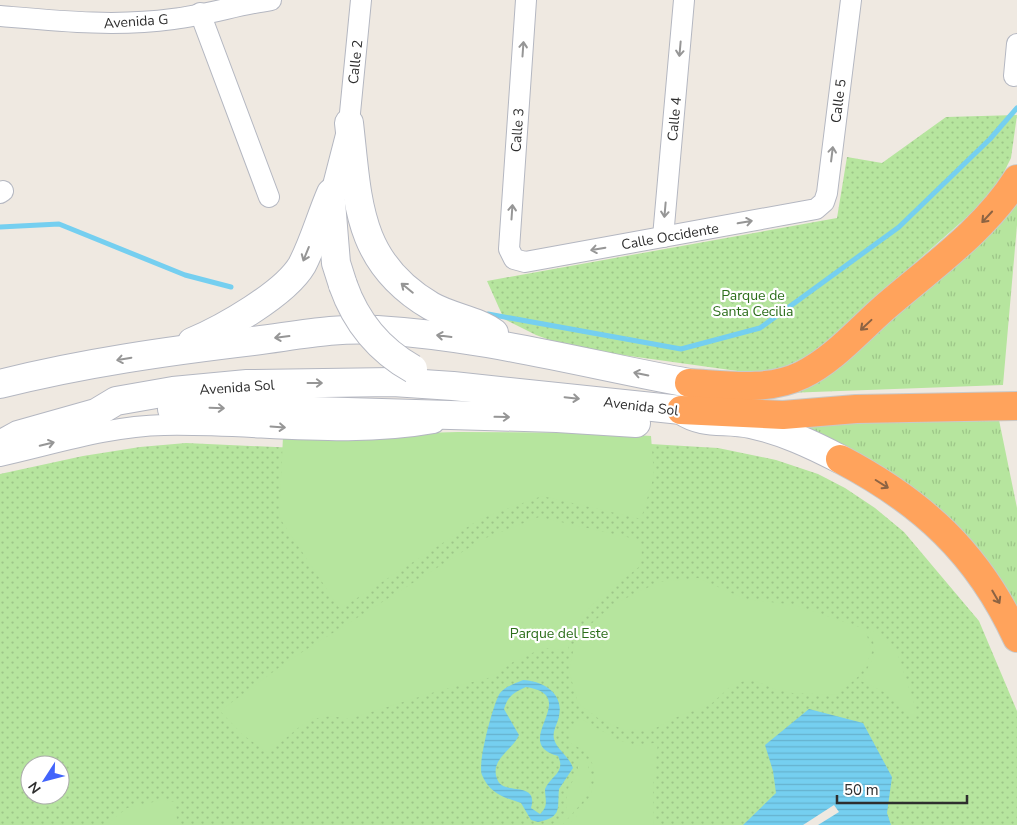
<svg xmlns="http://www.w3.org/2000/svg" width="1017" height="825" viewBox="0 0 1017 825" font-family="'Nunito Sans',sans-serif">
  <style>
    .grass { fill: url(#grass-tufts) }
    .park { fill: url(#park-dots); fill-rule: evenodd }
    .garden { fill: #b6e59e }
    .water { fill: url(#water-rules); fill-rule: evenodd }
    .pier { fill: #efe9e1 }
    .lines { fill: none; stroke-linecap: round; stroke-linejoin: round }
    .stream { stroke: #75cff0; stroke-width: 5 }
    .street-casing { stroke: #b4b7c1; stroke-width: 22 }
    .secondary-casing { stroke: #b4b7c1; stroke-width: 30 }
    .highway-casing { stroke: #c9c9c9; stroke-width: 30 }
    .street { stroke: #fff; stroke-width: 20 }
    .secondary { stroke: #fff; stroke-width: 28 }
    .highway { stroke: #ffa35c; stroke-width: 28 }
    .secondary-bridge-casing { stroke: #b4b7c1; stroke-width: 30; stroke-linecap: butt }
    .secondary-bridge { stroke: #fff; stroke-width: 28 }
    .oneway { stroke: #969696 }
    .oneway2 { stroke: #8c6343 }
    .labels { text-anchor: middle; stroke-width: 4.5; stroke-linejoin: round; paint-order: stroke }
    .street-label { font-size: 14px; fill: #2e2e2e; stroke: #fff }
    .park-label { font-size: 14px; fill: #2c6e1b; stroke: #fff }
  </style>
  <defs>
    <pattern id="grass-tufts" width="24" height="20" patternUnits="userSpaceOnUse" patternTransform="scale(1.25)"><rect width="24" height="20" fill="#b6e59e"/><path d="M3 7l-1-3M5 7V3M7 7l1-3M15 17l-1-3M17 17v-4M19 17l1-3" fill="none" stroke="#9dc588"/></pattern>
    <pattern id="park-dots" width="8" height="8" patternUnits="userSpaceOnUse" patternTransform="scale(1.25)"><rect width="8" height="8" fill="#b6e59e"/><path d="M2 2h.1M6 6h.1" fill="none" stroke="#9dc588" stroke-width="1.8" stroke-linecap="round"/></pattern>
    <pattern id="water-rules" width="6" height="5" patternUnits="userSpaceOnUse" patternTransform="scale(1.25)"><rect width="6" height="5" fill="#75cff0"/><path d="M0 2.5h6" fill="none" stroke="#66b2ce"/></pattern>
  </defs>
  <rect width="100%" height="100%" fill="#efe9e1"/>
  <g class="grass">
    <polygon points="1017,197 1017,225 1003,385 786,393 887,321 982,243"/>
    <polygon points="999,420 1017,508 1017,613 952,533 775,424"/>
  </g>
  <g class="park">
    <polygon points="1017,115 1011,158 993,194 812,354 784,367 752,373 572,348 536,335 504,319 487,281 837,218 847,157 882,163 946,117"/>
    <path d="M566 439 718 448 776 460 818 474 845 488 875 508 904 532 979 621 1017 711V825H0V474L83 456 140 447 186 443 319 449ZM30 765H60V795H30Z"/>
  </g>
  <g class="garden">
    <polygon points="458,432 607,433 651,436 654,476 641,519 542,496 480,519 340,609 279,517 283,437"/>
    <path d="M539 517 631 538 642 549 640 566C610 592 575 608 568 650L543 648 513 662 492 677 438 691 349 719 331 716 312 719 298 728 268 753 243 735 220 711 288 661 483 539Z"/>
    <polygon points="698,578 745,599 795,605 865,629 872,652 860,675 837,695 792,693 775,689 750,679 732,685 710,705 679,716 650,731 622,729 599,719 578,703 569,671 576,637 614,604 659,582"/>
    <polygon points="869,627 897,652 915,706 914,719 888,694 861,681 876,652"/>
    <path d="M581 719 618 740 639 746 658 742 653 787 654 825H567C586 809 606 777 586 753 582 749 574 745 569 742V730Z"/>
    <path d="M578 759H585C600 789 581 804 562 825H551L566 813 567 790 578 773Z"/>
    <polygon points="162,800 174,802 178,825 106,825 127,808"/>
  </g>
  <g class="water">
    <path d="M523 680C543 681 564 693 559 716 558 723 552 731 554 739 557 750 569 756 573 768L559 789C557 808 563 817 538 822L531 820 521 803C505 798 489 793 482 775 477 764 493 704 500 693 506 686 516 683 523 680ZM526 687C584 696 508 743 558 756 566 773 551 775 545 789 545 799 549 806 540 814L531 808C539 781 505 795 498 781 488 760 512 751 519 735L504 709C508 696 513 693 526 687Z"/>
    <polygon points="809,709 863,723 892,777 887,813 891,825 743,825 776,793 773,771 765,745"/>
  </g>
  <polygon class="pier" points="834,805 839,812 818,825 803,825"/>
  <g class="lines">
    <g class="stream">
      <polyline points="0,227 59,224 185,275 231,287"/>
      <polyline points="488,314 681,349 760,328 899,227 990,139 1017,108"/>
    </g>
    <defs>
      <g id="street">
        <polyline points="526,0 509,249 514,259 525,262 816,209 824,202 827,193 851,0"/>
        <polyline points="200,13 269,197"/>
        <path d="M0 16C58 21 115 27 173 19 206 15 238 5 271 0"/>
        <polyline points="1014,76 1017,44"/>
        <polyline points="0,193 3,191"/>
        <polyline points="331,193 349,123 361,0"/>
        <polyline points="663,237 684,0"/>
        <path d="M0 456C54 444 109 426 164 425 254 423 345 439 434 423"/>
      </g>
      <g id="secondary">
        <path d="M349 123C358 201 356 262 431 306 450 317 479 321 494 333"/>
        <polyline points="331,202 336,263 343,285"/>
        <path d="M192 342C223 329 285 294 302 265 314 242 321 216 331 193"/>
        <path d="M0 384C83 363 168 351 253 341 294 336 336 327 377 330 483 336 585 364 689 383"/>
        <polyline points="172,409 207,408 557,418 636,423"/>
        <path d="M0 445 18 435 96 413 116 401 173 391 247 384 393 382 453 386 681 410C705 426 724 418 751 424 783 431 811 444 840 459"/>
      </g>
      <g id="highway">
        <path d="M689 383C726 385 767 392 802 375 833 360 858 331 884 308 929 269 985 230 1017 179"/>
        <polyline points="681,410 783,415 856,409 1017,406"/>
        <path d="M840 459C922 502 978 553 1017 638"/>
      </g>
    </defs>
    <use href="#street" class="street-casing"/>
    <use href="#secondary" class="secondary-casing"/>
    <use href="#highway" class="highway-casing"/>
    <use href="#street" class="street"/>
    <use href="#secondary" class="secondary"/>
    <use href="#highway" class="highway"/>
    <defs>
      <path id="secondary-bridge" d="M343 285C356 322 379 350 413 369"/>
    </defs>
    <use href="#secondary-bridge" class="secondary-bridge-casing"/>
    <use href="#secondary-bridge" class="secondary-bridge"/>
  </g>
  <defs><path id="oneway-shaft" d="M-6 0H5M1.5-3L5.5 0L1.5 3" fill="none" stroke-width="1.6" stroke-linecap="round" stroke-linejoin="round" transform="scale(1.25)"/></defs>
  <g class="oneway">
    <use href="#oneway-shaft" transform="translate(523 49) rotate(-86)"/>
    <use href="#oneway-shaft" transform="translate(680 49) rotate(95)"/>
    <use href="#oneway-shaft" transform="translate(832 154) rotate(-83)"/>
    <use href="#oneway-shaft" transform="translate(665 210) rotate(95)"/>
    <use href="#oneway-shaft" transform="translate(512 212) rotate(-86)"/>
    <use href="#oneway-shaft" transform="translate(745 222) rotate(-10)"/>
    <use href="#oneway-shaft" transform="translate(598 249) rotate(170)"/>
    <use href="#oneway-shaft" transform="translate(306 254) rotate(112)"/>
    <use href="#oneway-shaft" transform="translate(407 288) rotate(-141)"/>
    <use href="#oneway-shaft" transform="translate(444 336) rotate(-173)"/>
    <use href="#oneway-shaft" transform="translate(282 337) rotate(173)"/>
    <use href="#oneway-shaft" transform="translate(124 359) rotate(170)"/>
    <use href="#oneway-shaft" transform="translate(641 374) rotate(-169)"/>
    <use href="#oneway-shaft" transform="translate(315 383)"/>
    <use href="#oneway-shaft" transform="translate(572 398) rotate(6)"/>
    <use href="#oneway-shaft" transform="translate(217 408) rotate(2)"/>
    <use href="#oneway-shaft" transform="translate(502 417) rotate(1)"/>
    <use href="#oneway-shaft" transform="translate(278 427) rotate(4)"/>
    <use href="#oneway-shaft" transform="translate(47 444) rotate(-13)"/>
  </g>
  <g class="oneway2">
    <use href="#oneway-shaft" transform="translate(987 217) rotate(133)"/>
    <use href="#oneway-shaft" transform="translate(866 325) rotate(137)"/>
    <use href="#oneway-shaft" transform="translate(882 484) rotate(32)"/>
    <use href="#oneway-shaft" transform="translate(996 597) rotate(60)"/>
  </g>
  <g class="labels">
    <g class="street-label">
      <text transform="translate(136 21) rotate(-4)" y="5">Avenida G</text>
      <text transform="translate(355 62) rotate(-84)" y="5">Calle 2</text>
      <text transform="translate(838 101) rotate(-83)" y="5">Calle 5</text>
      <text transform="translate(674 119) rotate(-85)" y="5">Calle 4</text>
      <text transform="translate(517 130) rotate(-86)" y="5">Calle 3</text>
      <text transform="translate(670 236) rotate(-10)" y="5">Calle Occidente</text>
      <text transform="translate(237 387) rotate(-4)" y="5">Avenida Sol</text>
      <text transform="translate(641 406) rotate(7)" y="5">Avenida Sol</text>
    </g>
    <g class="park-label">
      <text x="753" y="300">Parque de<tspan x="753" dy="16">Santa Cecilia</tspan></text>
      <text x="559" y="638">Parque del Este</text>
    </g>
  </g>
  <g transform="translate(45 780) rotate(234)"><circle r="24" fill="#ffffff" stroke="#ababab"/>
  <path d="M0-4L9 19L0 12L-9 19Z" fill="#4264fb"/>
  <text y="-8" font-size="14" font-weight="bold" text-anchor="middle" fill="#2e2e2e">N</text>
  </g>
  <path d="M837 795v8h130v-8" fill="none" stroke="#2e2e2e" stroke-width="2.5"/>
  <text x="844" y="795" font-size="15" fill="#2e2e2e" stroke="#ffffff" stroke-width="4" paint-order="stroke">50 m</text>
</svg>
